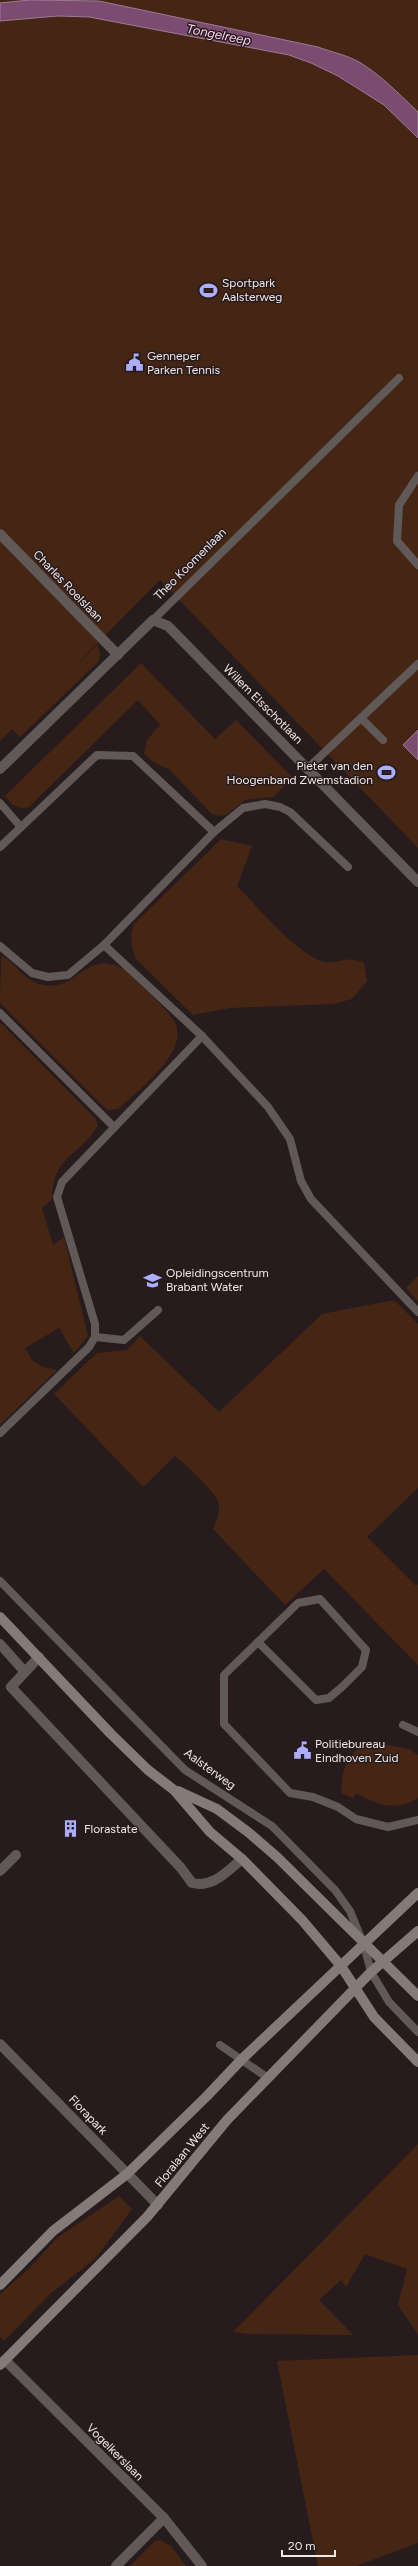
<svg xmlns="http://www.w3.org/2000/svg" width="418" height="2566" viewBox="0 0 418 2566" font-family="Figtree,sans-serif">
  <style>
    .green { fill: #452615 }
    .water { fill: #7b4c70; stroke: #9e7a94 }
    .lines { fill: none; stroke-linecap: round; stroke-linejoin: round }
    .lane { stroke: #605958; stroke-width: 8 }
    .street { stroke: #605958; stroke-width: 10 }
    .secondary { stroke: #847a78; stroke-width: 10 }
    .labels { text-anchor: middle; stroke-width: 3; stroke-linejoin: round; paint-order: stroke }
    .poi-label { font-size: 12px; fill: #f0e7e7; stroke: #281b1d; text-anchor: start }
    .street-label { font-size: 12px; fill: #f0e7e7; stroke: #281b1d }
    .water-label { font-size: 13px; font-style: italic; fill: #fed1f2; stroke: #281b1d }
  </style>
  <rect width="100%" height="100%" fill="#281b1d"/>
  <g class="green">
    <polygon points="0,0 418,0 418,848 160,580 66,675 97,645 100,652 99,661 20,737 12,729 0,741"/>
    <path d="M141 663 215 739 236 720 293 778 273 797 245 800 226 815 220 816 211 813 169 769 153 762 144 754 147 740 160 725 138 700 29 807C17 810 12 805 5 796Z"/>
    <path d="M221 839 252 846 237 886C257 906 299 957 325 962 341 964 346 955 364 963L367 981 352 999 333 1004 230 1008 193 1015 136 959C130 946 130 937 134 924Z"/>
    <path d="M1 956C13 959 23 982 44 985 79 991 84 949 124 969 136 981 171 1011 176 1025 187 1054 137 1091 118 1109L107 1110 0 1003Z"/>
    <path d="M0 1022 96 1119 98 1126C79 1156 52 1157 52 1199L42 1208 53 1245 64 1237 88 1336 74 1353 59 1328 25 1348 32 1360 43 1367 57 1370 0 1425Z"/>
    <polygon points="418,1276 418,1301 406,1288"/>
    <path d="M394 1300 418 1324V1488L367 1537 416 1586 418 1584V1665L324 1569 285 1605 213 1529C217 1519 222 1509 217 1499 211 1489 184 1463 175 1456L143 1487 54 1394 97 1353 127 1350 140 1336 219 1412 322 1314Z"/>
    <path d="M381 1744 409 1749 418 1755V1798C397 1812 376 1805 356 1793L353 1798 341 1793C342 1776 344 1755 362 1747 367 1745 375 1745 381 1744Z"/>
    <polygon points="418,2144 418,2334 398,2305 407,2269 365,2254 346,2287 341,2280 319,2300 353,2335 248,2334 233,2332"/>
    <polygon points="119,2196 132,2209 95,2259 51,2293 4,2341 0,2337 0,2294 28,2270 57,2238"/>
    <polygon points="418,2355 418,2543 356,2566 318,2566 277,2361"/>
    <polygon points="160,2540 171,2546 186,2566 130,2566 155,2541"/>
  </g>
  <g class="water">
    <path d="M29 0 99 1 318 47C331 52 347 55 359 62 381 75 399 94 418 112V138L384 105 338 76 311 63 289 55 89 17 58 16 0 21V3Z"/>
    <polygon points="418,730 418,760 403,745"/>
  </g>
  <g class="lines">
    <g class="lane">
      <polyline points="418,476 399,505 397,541 418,565"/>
      <polyline points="153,620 399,378"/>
      <polyline points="361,718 383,740"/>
      <polyline points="308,768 418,664"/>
      <polyline points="0,803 20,826"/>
      <polyline points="0,847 97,755 133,756 214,832"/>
      <polyline points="104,945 202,1036 268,1107 290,1139 301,1181 311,1199 418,1312"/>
      <polyline points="0,946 32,973 48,977 68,975 104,945 214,832 243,808 265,804 280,807 290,812 348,867"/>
      <polyline points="0,1013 114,1127"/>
      <polyline points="95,1337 124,1340 158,1310"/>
      <polyline points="0,1433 89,1347 95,1337 95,1324 57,1197 62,1182 202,1036"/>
      <polyline points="0,1581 185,1770 272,1826 335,1890 350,1911 364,1945 371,1972 389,2002 418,2032"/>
      <polyline points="258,1642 316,1700 329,1698 343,1686 362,1667 366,1650 320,1599 298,1603 224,1675 224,1724 290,1793 313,1797 338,1807 356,1819 388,1827 418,1820"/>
      <polyline points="403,1725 418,1732"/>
      <polyline points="220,2045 268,2078"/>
    </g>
    <g class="street">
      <polyline points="0,534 118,655"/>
      <polyline points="0,769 153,620 168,626 418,882"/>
      <polyline points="0,1644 24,1671"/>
      <path d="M39 1657 11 1687 181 1868 192 1883C213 1888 226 1872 242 1859"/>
      <polyline points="0,1871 16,1855"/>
      <polyline points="0,2044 158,2205"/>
      <polyline points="5,2360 164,2518 202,2566"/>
      <polyline points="116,2566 164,2518"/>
    </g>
    <g class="secondary">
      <polyline points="0,1617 111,1734 148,1770 174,1790 210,1832 242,1859 302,1920 341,1966 374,2017 418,2062"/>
      <polyline points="178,1791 217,1809 248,1832 277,1857 418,1996"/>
      <polyline points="0,2285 53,2231 127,2174 207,2096 242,2059 418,1893"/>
      <polyline points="0,2365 147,2217 227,2120 371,1972 418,1931"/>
    </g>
  </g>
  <defs>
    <symbol id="stadium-bare" viewBox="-9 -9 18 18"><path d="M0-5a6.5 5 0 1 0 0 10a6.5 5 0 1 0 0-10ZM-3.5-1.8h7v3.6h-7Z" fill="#abaffb" stroke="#281b1d" stroke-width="2.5" paint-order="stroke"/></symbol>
    <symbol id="civic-bare" viewBox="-9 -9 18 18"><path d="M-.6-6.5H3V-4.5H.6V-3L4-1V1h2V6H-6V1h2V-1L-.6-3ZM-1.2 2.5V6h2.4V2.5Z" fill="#abaffb" stroke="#281b1d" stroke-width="2.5" paint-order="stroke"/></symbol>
    <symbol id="school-bare" viewBox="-9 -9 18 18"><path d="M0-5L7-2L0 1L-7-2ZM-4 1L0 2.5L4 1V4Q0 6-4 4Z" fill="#abaffb" stroke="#281b1d" stroke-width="2.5" paint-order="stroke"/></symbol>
    <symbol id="building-bare" viewBox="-9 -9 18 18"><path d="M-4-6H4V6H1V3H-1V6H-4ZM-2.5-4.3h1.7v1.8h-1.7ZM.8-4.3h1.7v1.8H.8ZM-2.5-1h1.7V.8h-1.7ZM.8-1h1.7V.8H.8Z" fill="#abaffb" stroke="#281b1d" stroke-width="2.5" paint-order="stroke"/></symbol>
  </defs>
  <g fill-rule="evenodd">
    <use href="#stadium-bare" x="196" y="278" width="25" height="25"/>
    <use href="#civic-bare" x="122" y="350" width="25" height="25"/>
    <use href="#stadium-bare" x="374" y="760" width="25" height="25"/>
    <use href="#school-bare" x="140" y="1268" width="25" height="25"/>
    <use href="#civic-bare" x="290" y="1738" width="25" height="25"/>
    <use href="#building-bare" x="58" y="1816" width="25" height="25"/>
  </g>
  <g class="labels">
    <g class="poi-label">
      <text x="222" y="287">Sportpark<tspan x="222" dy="14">Aalsterweg</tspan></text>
      <text x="147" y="360">Genneper<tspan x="147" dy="14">Parken Tennis</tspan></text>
      <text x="373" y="770" text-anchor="end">Pieter van den<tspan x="373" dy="14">Hoogenband Zwemstadion</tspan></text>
      <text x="166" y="1277">Opleidingscentrum<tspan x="166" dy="14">Brabant Water</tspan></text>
      <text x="315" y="1748">Politiebureau<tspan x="315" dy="14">Eindhoven Zuid</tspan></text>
      <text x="84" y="1833">Florastate</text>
    </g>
    <g class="street-label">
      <text transform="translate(190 564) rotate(-45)" y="4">Theo Koomenlaan</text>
      <text transform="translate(68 586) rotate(46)" y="4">Charles Roelslaan</text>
      <text transform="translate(263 704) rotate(45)" y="4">Willem Elsschotlaan</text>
      <text transform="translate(210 1769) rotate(36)" y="4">Aalsterweg</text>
      <text transform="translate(88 2115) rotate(46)" y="4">Florapark</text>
      <text transform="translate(182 2155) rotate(-51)" y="4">Floralaan West</text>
      <text transform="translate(115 2452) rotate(45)" y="4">Vogelkerslaan</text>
    </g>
    <g class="water-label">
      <text transform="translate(219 34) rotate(11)" y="5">Tongelreep</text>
    </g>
  </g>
  <path d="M282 2550v6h53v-6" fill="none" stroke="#f0e7e7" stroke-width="2"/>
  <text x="288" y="2550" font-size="12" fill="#f0e7e7" stroke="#281b1d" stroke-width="3" paint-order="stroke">20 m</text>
</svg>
